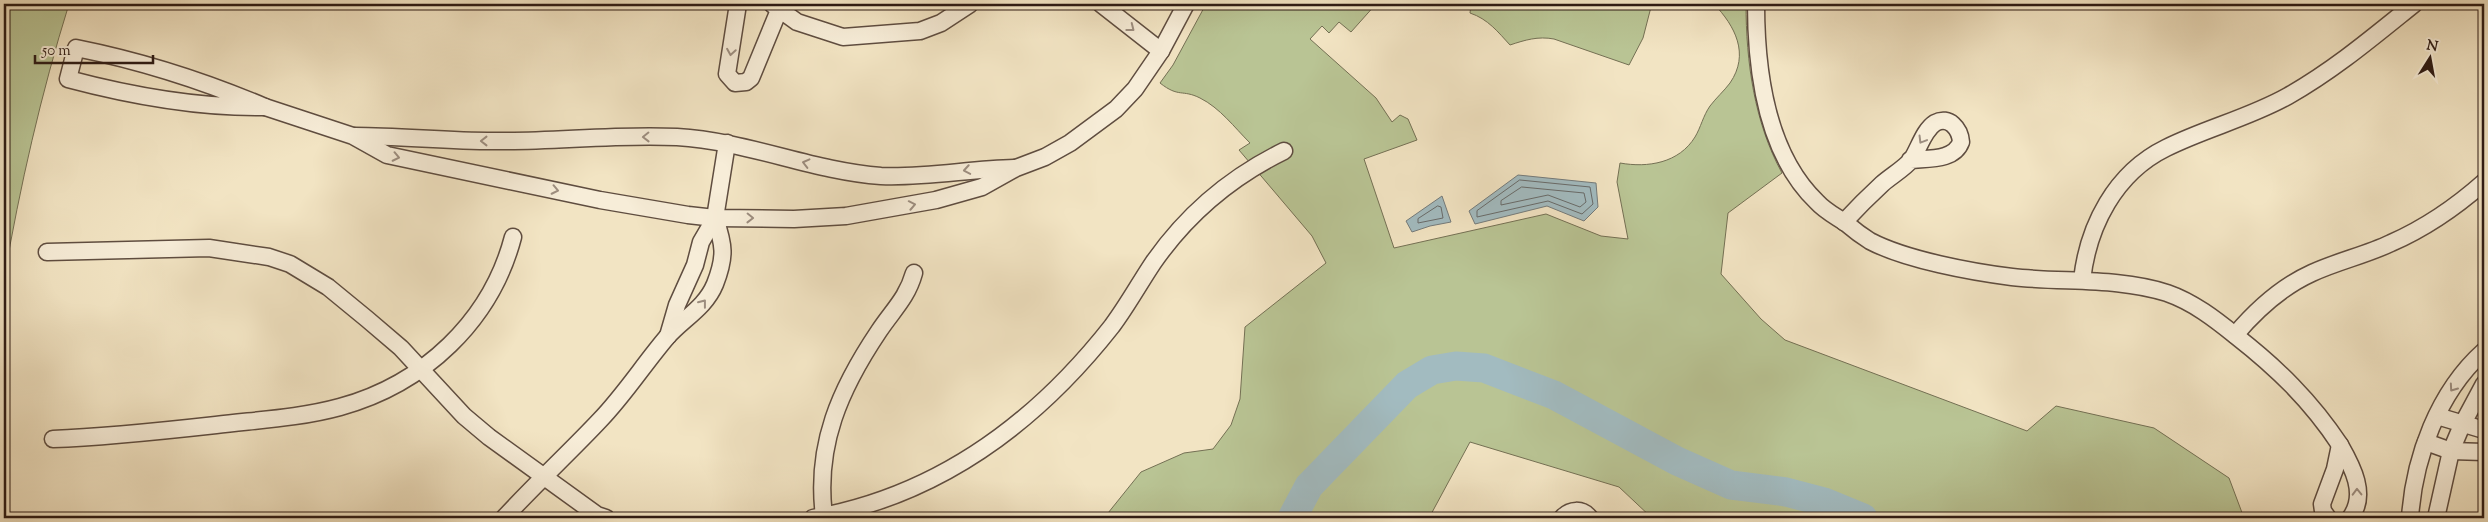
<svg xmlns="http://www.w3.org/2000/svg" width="2488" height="522" viewBox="0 0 2488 522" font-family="'Sorts Mill Goudy',serif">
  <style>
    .green { fill: #b9c494; stroke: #747054 }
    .water { fill: #a2bbc0; stroke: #747b7b }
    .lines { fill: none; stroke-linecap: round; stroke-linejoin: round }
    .shore { stroke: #686b6a; stroke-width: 1 }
    .river { stroke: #a2bbc0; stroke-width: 29 }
    .minor-casing { stroke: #5f4d40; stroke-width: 19 }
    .minor { stroke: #f7edd8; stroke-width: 16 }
    .oneway { stroke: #9d8e80 }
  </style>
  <rect width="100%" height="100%" fill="#f2e4c3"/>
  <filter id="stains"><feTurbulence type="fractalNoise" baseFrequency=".004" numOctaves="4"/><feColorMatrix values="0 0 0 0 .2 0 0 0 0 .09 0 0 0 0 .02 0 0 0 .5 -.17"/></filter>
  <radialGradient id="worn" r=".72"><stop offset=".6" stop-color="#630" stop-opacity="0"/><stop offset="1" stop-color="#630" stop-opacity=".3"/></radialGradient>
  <g class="green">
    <path d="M4 4H69C41 94 20 186 4 279Z"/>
    <path d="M1206 4H1376L1351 32 1339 22 1329 33 1322 26 1310 39 1376 98 1392 122 1400 115 1408 119 1417 140 1364 159 1394 248 1546 214 1601 236 1628 239 1617 182 1620 163C1648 168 1679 163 1695 137 1701 127 1703 116 1710 106 1716 98 1724 91 1730 83 1750 54 1735 26 1714 4H1746C1746 61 1754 122 1782 173L1728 213 1721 274 1761 319 1785 340 2027 431 2056 406 2154 428 2229 478 2244 518H1652L1619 487 1470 442 1429 518H1104L1141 472 1184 453 1213 449 1231 425 1240 399 1245 327 1326 263 1312 236 1239 150 1250 143C1234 127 1220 108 1200 98 1182 89 1179 98 1160 83L1173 65Z"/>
    <path d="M1471 4H1654L1651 7 1643 38 1629 65 1554 39C1538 36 1525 40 1510 45 1498 32 1488 19 1470 13Z"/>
  </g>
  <g class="water">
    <polygon points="1518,175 1596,183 1598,207 1584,221 1547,206 1475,224 1469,211"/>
    <polygon points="1442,196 1451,222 1430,226 1412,232 1406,221"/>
  </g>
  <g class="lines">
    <g class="shore">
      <polygon points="1520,180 1590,187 1593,204 1582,214 1548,201 1477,217 1477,211"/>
      <polygon points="1522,187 1584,193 1586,202 1580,207 1548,195 1501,205 1501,201"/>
      <polygon points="1438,206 1441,207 1443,218 1418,223 1418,219"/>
    </g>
    <polyline class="river" points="1292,518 1309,486 1407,385 1432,370 1456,366 1484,368 1554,395 1677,461 1731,485 1786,492 1824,502 1863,518"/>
    <defs>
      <g id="minor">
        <polyline points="738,4 727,74 735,83 746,82 751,78 779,10"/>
        <polyline points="772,4 797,22 843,37 920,31 941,23 970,4"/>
        <polyline points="1101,4 1161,51"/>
        <path d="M1756 4C1756 71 1766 153 1817 202 1825 211 1837 217 1847 224 1854 230 1862 236 1870 241 1906 260 1972 272 2012 277 2063 283 2117 277 2167 293 2193 302 2215 319 2236 336 2277 368 2311 401 2340 445"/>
        <path d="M76 48C141 61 204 81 265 107 198 108 132 96 68 79Z"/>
        <polyline points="265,107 353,136 387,155 600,200 688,215 715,218 794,219 846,216 936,200 982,187 1016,168 1045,157 1070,143 1116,109 1135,89 1161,51 1186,4"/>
        <path d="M355 136C404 136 453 142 503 141 560 141 619 134 677 137 747 141 812 171 881 176 926 178 969 169 1014 168"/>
        <path d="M1844 222C1856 209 1869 196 1882 184 1891 176 1905 168 1912 159 1919 148 1924 130 1935 123 1949 115 1960 129 1961 142 1954 161 1928 158 1910 160"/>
        <polyline points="47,252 209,248 269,257 290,264 328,287 367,319 401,348 464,416 489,437 597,515 606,518"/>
        <path d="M2082 280C2088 226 2115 173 2166 148 2206 128 2249 118 2288 96 2334 70 2373 37 2414 4"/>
        <path d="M2235 335C2257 309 2281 287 2312 273 2338 261 2366 255 2391 243 2425 228 2457 206 2484 182"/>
        <polyline points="668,336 677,305 695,265 701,242 715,218 727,143"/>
        <polyline points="2437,416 2484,430"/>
        <path d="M53 439C108 437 162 431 216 425 257 420 300 418 340 407 424 384 491 321 513 237"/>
        <polyline points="2426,442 2451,451 2484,452"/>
        <path d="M824 516C815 445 840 389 879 331 893 310 907 298 914 273"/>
        <path d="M504 518C535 484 569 453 600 420 625 394 644 364 667 337 684 318 705 308 715 284 726 256 724 245 715 218"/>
        <path d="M813 518C937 496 1035 424 1112 326 1127 306 1139 284 1153 263 1187 214 1231 177 1284 151"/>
        <path d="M1562 518C1570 509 1582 508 1590 518"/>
        <path d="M2328 518 2323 511 2322 504 2335 469 2340 445C2352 466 2368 495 2350 518"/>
        <path d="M2410 518C2414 458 2438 392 2484 351"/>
        <polyline points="2436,518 2451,451 2462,425 2484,384"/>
      </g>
    </defs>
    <use href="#minor" class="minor-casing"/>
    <use href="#minor" class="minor"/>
  </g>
  <defs><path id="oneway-chevron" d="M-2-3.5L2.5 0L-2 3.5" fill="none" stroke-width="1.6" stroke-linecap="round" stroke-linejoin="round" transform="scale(1.25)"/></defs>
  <g class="oneway">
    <use href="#oneway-chevron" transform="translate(1131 28) rotate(38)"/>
    <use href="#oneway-chevron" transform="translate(731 52) rotate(99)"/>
    <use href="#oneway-chevron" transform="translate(646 137) rotate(179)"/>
    <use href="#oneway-chevron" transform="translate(1922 140) rotate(121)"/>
    <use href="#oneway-chevron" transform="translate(484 141) rotate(-180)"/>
    <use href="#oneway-chevron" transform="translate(396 157) rotate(12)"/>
    <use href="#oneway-chevron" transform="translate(806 163) rotate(-166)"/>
    <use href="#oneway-chevron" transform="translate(967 170) rotate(170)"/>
    <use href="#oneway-chevron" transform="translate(555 190) rotate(12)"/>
    <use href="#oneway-chevron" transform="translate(912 205) rotate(-11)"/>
    <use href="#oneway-chevron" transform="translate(750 218) rotate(1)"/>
    <use href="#oneway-chevron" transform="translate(703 303) rotate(-52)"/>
    <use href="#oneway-chevron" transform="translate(2453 388) rotate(125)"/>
    <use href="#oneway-chevron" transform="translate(2357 492) rotate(-91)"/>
  </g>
  <rect width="2488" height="522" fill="none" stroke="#f2e4c3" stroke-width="20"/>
  <rect x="5" y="5" width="2478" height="512" fill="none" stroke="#2e1b14" stroke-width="2.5"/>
  <rect x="10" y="10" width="2468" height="502" fill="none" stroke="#2e1b14"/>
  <g transform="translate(2430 58) rotate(11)" stroke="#f7edd8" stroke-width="4" paint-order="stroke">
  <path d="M0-4L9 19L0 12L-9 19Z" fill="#2e1b14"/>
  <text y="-8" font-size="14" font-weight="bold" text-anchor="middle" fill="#2e1b14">N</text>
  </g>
  <path d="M35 55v8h118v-8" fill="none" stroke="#2e1b14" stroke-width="2.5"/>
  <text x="42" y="55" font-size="15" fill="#2e1b14" stroke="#f7edd8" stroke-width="4" paint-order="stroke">50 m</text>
  <rect width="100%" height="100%" filter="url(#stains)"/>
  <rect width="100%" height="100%" fill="url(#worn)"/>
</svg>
